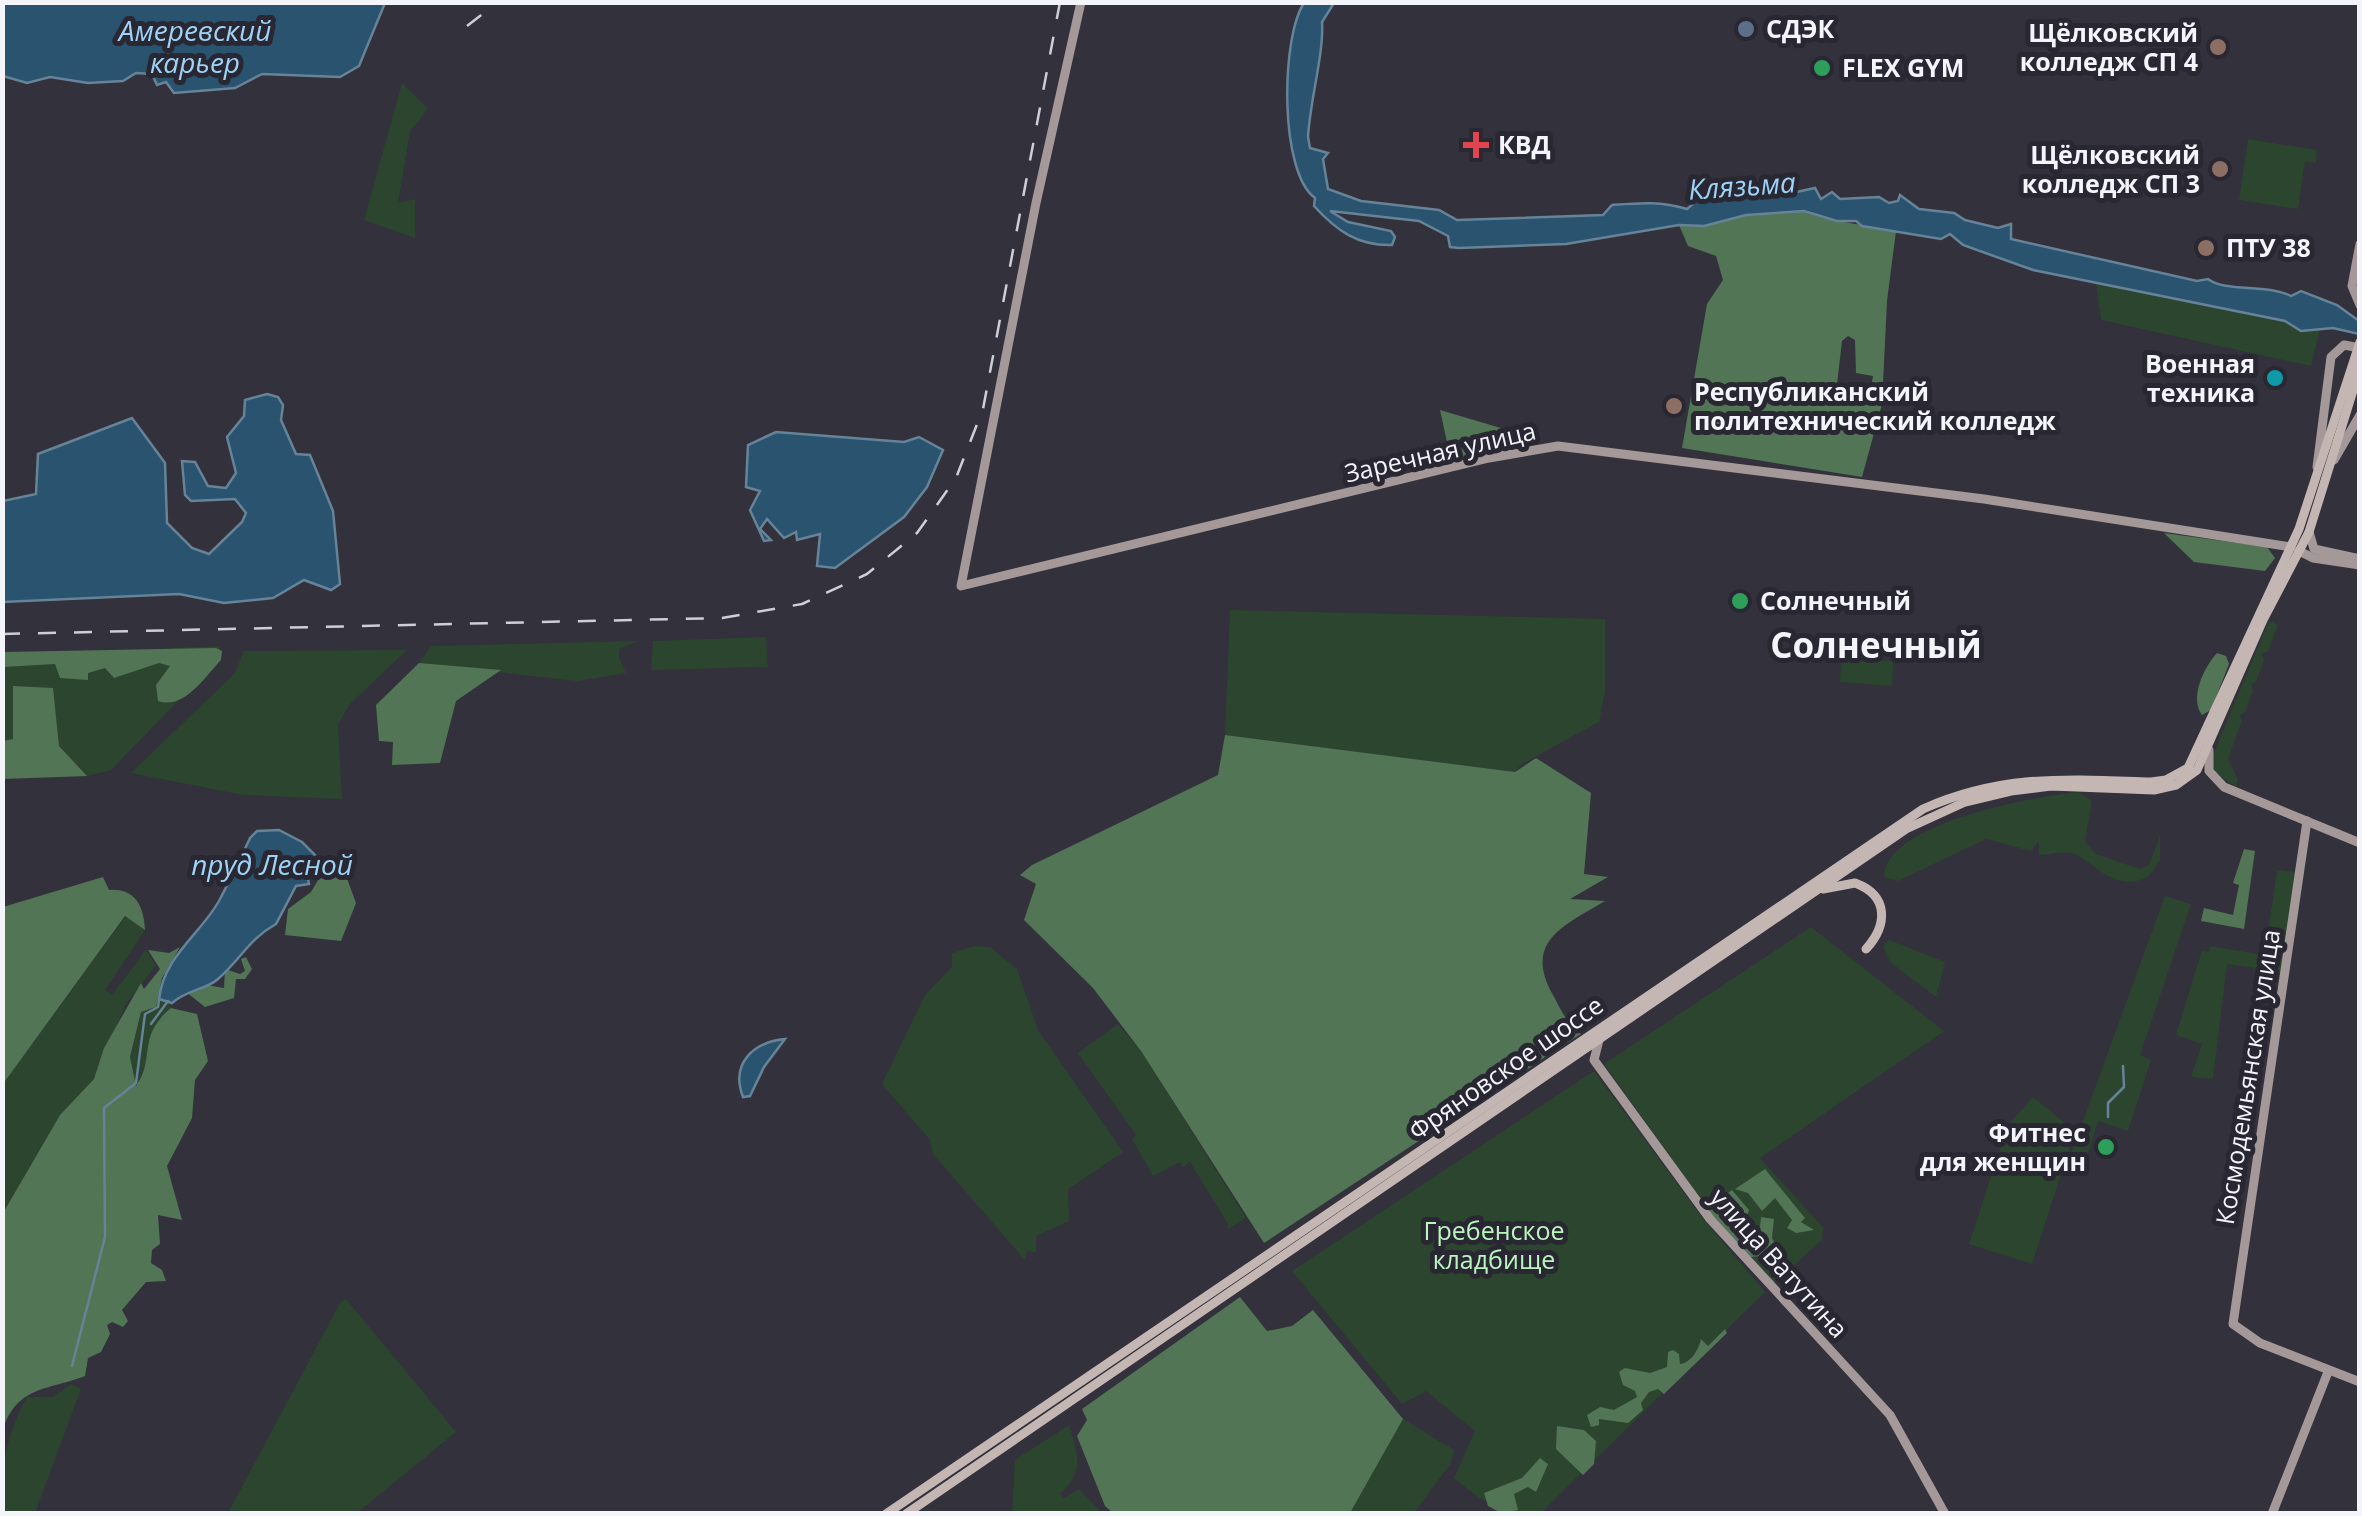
<svg xmlns="http://www.w3.org/2000/svg" width="2362" height="1516" viewBox="0 0 2362 1516" font-family="'Open Sans',sans-serif">
  <style>
    .green { fill: #2b452e }
    .forest { fill: #527555; fill-rule: evenodd }
    .water { fill: #29536e; stroke: #668398; stroke-width: 2.5 }
    .lines { fill: none; stroke-linecap: round; stroke-linejoin: round }
    .stream { stroke: #668398; stroke-width: 2.5 }
    .secondary { stroke: #a49998; stroke-width: 9 }
    .primary { stroke: #c4b6b3; stroke-width: 9 }
    .rail { stroke: #ceced6; stroke-width: 2.5; stroke-dasharray: 18 18; stroke-linecap: butt }
    .service-dot { fill: #5c6f8a; stroke: #292732; stroke-width: 4 }
    .education-dot { fill: #8d6e63; stroke: #292732; stroke-width: 4 }
    .leisure-dot { fill: #2e9e5b; stroke: #292732; stroke-width: 4 }
    .health-dot { fill: #e0444e; stroke: #292732; stroke-width: 4 }
    .culture-dot { fill: #0f9aa8; stroke: #292732; stroke-width: 4 }
    .labels { text-anchor: middle; stroke-width: 10; stroke-linejoin: round; paint-order: stroke }
    .poi-label { font-size: 25px; font-weight: bold; fill: #f4f4fb; stroke: #292732; text-anchor: start }
    .street-label { font-size: 25px; fill: #f4f4fb; stroke: #292732 }
    .park-label { font-size: 25px; fill: #baf4be; stroke: #292732 }
    .water-label { font-size: 28px; font-style: italic; fill: #9ed3f8; stroke: #292732 }
    .district-label { font-size: 35px; font-weight: bold; fill: #f4f4fb; stroke: #292732 }
  </style>
  <rect width="100%" height="100%" fill="#33313c"/>
  <g class="green">
    <polygon points="402,83 428,109 410,131 398,203 415,199 415,238 364,220"/>
    <polygon points="2248,139 2317,150 2316,163 2305,162 2298,209 2239,200"/>
    <polygon points="2096,282 2320,329 2311,366 2101,320"/>
    <polygon points="1230,610 1605,619 1605,691 1599,722 1522,764 1515,772 1225,735"/>
    <polygon points="2269,621 2278,625 2268,651 2261,654 2264,660 2256,682 2251,684 2253,691 2245,712 2240,715 2242,720 2228,759 2238,780 2236,787 2213,771 2212,757"/>
    <polygon points="766,637 768,667 651,670 653,641"/>
    <polygon points="639,641 620,648 619,657 626,673 577,681 419,663 431,646"/>
    <polygon points="220,646 215,663 111,770 87,776 59,746 3,741 2,656"/>
    <polygon points="407,650 350,704 338,724 342,799 243,795 131,773 234,674 244,651"/>
    <polygon points="1841,658 1893,661 1892,686 1840,682"/>
    <path d="M2079 792 2092 801 2085 842 2096 854 2140 869 2149 865 2160 835V860L2149 876C2119 893 2098 868 2079 856 2069 849 2051 855 2039 855V841L2031 851 1986 839 1898 881 1884 877C1885 822 2037 796 2079 792Z"/>
    <polygon points="2277,870 2297,872 2285,953 2273,951 2275,940 2267,939"/>
    <polygon points="2165,896 2191,904 2140,1055 2151,1060 2128,1131 2098,1121 2084,1167 2068,1162"/>
    <polygon points="126,916 145,930 105,990 112,995 146,950 156,965 126,1004 94,1079 60,1115 3,1213 3,1084"/>
    <polygon points="1811,927 1944,1031 1760,1158 1823,1227 1822,1240 1774,1283 1701,1199 1604,1064"/>
    <polygon points="1889,940 1945,962 1936,997 1890,962 1883,946"/>
    <polygon points="975,946 990,947 1017,969 1038,1030 1123,1152 1068,1189 1069,1221 1036,1236 1036,1253 1027,1250 1025,1260 933,1154 930,1140 882,1084 925,995 952,967 952,953"/>
    <polygon points="2210,946 2283,958 2281,972 2227,964 2213,1079 2191,1077 2202,1044 2176,1035 2202,950 2209,952"/>
    <path d="M158 998 172 1003 171 1008C139 1035 155 1059 135 1088L130 1057 141 1012 156 1007Z"/>
    <polygon points="1118,1024 1141,1051 1246,1218 1227,1230 1228,1224 1190,1162 1183,1167 1180,1162 1153,1176 1132,1139 1136,1135 1078,1053"/>
    <path d="M1594 1071 1700 1215 1765 1292 1541 1513C1505 1514 1482 1503 1454 1478L1475 1431 1426 1391 1402 1404 1292 1271Z"/>
    <polygon points="2033,1097 2075,1131 2032,1264 1969,1244 2008,1125"/>
    <polygon points="346,1299 456,1432 357,1513 228,1513 341,1301"/>
    <path d="M71 1384 81 1389 35 1513H3C2 1466 4 1439 27 1397H53Z"/>
    <polygon points="1403,1419 1454,1450 1451,1463 1414,1513 1350,1513"/>
    <path d="M1069 1425C1078 1456 1085 1471 1060 1494L1064 1498 1079 1489 1102 1513H1012L1015 1460Z"/>
  </g>
  <g class="forest">
    <path d="M1804 211C1834 221 1865 226 1896 231L1887 301 1882 404 1862 477 1682 448 1707 304 1723 280 1716 256 1688 246 1679 225 1704 226 1746 215ZM1848 336 1855 340 1856 373 1873 376 1869 398 1836 393 1842 341Z"/>
    <polygon points="1440,410 1531,437 1535,444 1439,465 1450,456"/>
    <polygon points="2164,533 2267,547 2275,558 2265,571 2194,562"/>
    <path d="M216 648 222 651 221 660C204 678 184 710 158 701L156 685 170 666 159 663 114 678 105 668 88 673V680L60 678 55 664 3 667V652Z"/>
    <path d="M2217 653 2226 656 2229 664 2211 710 2202 715C2189 698 2204 667 2217 653Z"/>
    <polygon points="419,663 501,670 456,701 440,763 392,765 393,742 379,741 376,705"/>
    <polygon points="13,686 53,688 59,746 87,776 3,779 3,741 13,739"/>
    <path d="M1225 735 1515 772 1536 758 1591 793 1584 874 1608 877 1570 899 1605 901C1563 926 1523 942 1553 995 1561 1010 1567 1024 1581 1034L1568 1042 1562 1036 1564 1043 1534 1065 1264 1243 1141 1051 1093 988 1024 920 1036 884 1020 875 1032 865 1218 775Z"/>
    <polygon points="2244,849 2255,851 2244,929 2201,921 2204,908 2233,915 2239,885 2233,883"/>
    <polygon points="324,870 345,873 356,903 341,941 285,935 288,909 311,892"/>
    <path d="M103 877 109 890C135 888 144 906 145 930L125 916 3 1084V907Z"/>
    <path d="M180 947 162 978 156 1007 141 1012 130 1057 136 1086C156 1058 136 1037 171 1008L197 1014 208 1061 195 1080 192 1118 167 1166 182 1220 158 1215 160 1244 152 1250 151 1263 162 1270 166 1281 146 1282 122 1310 128 1321 123 1327 112 1322 107 1325 110 1334 101 1352 88 1358 85 1376C49 1390 16 1386 3 1430V1213L60 1115 94 1079 104 1048 141 983 144 989 160 969 148 950 169 953Z"/>
    <polygon points="246,957 252,969 245,979 236,979 234,998 205,1007 186,992 207,985 224,988 225,969 240,974 245,971 241,959"/>
    <polygon points="1765,1169 1805,1218 1801,1222 1814,1230 1796,1233 1787,1228 1792,1220 1775,1198 1762,1211 1748,1193 1735,1189"/>
    <polygon points="1732,1190 1749,1210 1744,1227 1750,1233 1760,1227 1761,1217 1774,1219 1772,1238 1781,1254 1751,1257 1706,1210"/>
    <polygon points="1240,1297 1267,1331 1292,1326 1313,1310 1403,1419 1350,1513 1113,1513 1105,1506 1077,1436 1087,1420 1082,1409"/>
    <path d="M1725 1329 1727 1333 1664 1394 1658 1389 1649 1392 1641 1403 1643 1410 1628 1423 1599 1419V1425L1591 1427 1587 1415 1600 1407 1614 1410 1637 1397 1635 1391 1623 1385 1619 1372 1625 1368 1650 1373 1667 1367 1668 1352 1673 1350 1679 1354 1680 1364C1691 1363 1699 1349 1701 1339L1708 1346Z"/>
    <polygon points="1557,1426 1584,1430 1596,1441 1594,1464 1583,1475 1556,1449"/>
    <polygon points="1540,1458 1548,1464 1536,1492 1528,1487 1514,1494 1518,1510 1501,1513 1488,1506 1484,1493 1522,1478"/>
  </g>
  <g class="water">
    <polygon points="2,3 3,2 385,3 359,66 340,77 262,74 235,88 174,93 166,82 157,85 152,74 136,73 123,81 88,83 50,77 27,83 3,76"/>
    <path d="M1304 3H1334L1322 22C1324 54 1310 100 1308 137L1310 148 1328 153 1323 159 1328 189 1361 201 1439 210 1457 220 1603 215 1612 205C1639 203 1661 201 1687 209L1702 196 1734 198 1767 191 1778 196 1815 188 1821 199 1832 192 1840 199 1879 197 1889 203 1898 201 1900 195 1919 209 1954 213 1965 220 1998 228 2011 224V239L2197 281 2208 279C2226 293 2266 283 2291 296L2301 291 2337 305 2359 321V334L2333 328 2301 331 2285 321 2033 270 1963 245 1950 234 1941 239 1862 226 1856 221H1837L1804 211 1746 215 1704 226 1679 225 1566 244 1459 248 1450 247 1448 236 1419 221 1330 211 1348 222 1391 231 1395 237 1392 245C1357 246 1336 230 1314 206L1315 198C1279 172 1281 37 1304 3Z"/>
    <polygon points="267,394 278,397 283,405 281,420 296,454 310,455 333,511 340,584 331,590 304,580 273,598 224,603 179,594 3,602 3,501 36,494 38,454 132,418 165,463 167,523 192,548 209,554 242,522 246,513 235,499 191,501 185,495 182,461 195,462 208,486 226,488 236,473 227,437 244,416 245,400"/>
    <polygon points="776,432 904,442 919,437 943,450 927,487 904,517 835,568 817,566 820,534 797,540 796,532 784,538 767,519 760,529 771,540 764,541 750,510 760,491 746,487 748,445"/>
    <path d="M279 830 302 842 316 856 314 874H307L309 884 296 886 276 924C249 939 241 959 218 979 206 990 188 989 172 1003L159 999C164 956 199 936 219 901 230 880 240 860 250 838L257 831Z"/>
    <path d="M785 1039 764 1067 750 1096 743 1097C730 1063 754 1042 785 1039Z"/>
  </g>
  <g class="lines">
    <g class="stream">
      <polyline points="151,1024 168,1001"/>
      <polyline points="2108,1117 2108,1103 2124,1087 2123,1066"/>
      <polyline points="72,1366 105,1237 104,1108 136,1083 145,1014 158,1007 159,999"/>
    </g>
    <g class="secondary">
      <polyline points="1081,2 1036,203 961,586 1489,458 1558,446 1984,499 2291,547"/>
      <polyline points="2360,244 2352,286 2360,305"/>
      <polyline points="2334,460 2360,415"/>
      <polyline points="2317,467 2331,357 2344,345 2360,348"/>
      <polyline points="2309,532 2314,549 2360,559"/>
      <polyline points="2299,551 2313,558 2360,565"/>
      <polyline points="2209,750 2209,771 2224,787 2360,843"/>
      <polyline points="2307,821 2233,1324 2260,1343 2360,1382"/>
      <polyline points="1599,1040 1594,1060 1710,1219 1890,1415 1945,1514"/>
      <polyline points="2272,1514 2328,1372"/>
    </g>
    <g class="primary">
      <path d="M1823 889 1855 883C1890 896 1887 926 1866 949"/>
      <path d="M886 1514 1923 809C2002 774 2067 779 2151 782L2166 780 2188 768 2299 529 2360 342"/>
      <polyline points="906,1514 1906,829 1965,802 2011,791 2051,786 2154,790 2176,785 2197,770 2263,620 2309,532 2360,368"/>
    </g>
    <g class="rail">
      <polyline points="467,26 498,2"/>
      <polyline points="2,634 722,618 802,604 867,574 917,533 956,478 983,409 1060,2"/>
    </g>
  </g>
  <circle class="service-dot" cx="1746" cy="29" r="10"/>
  <g class="education-dot">
    <circle cx="2218" cy="47" r="10"/>
    <circle cx="2220" cy="169" r="10"/>
    <circle cx="2206" cy="248" r="10"/>
    <circle cx="1674" cy="406" r="10"/>
  </g>
  <g class="leisure-dot">
    <circle cx="1822" cy="68" r="10"/>
    <circle cx="1740" cy="601" r="10"/>
    <circle cx="2106" cy="1147" r="10"/>
  </g>
  <path class="health-dot" d="M1471 130h10v10h10v10h-10v10h-10v-10h-10v-10h10z"/>
  <circle class="culture-dot" cx="2275" cy="378" r="10"/>
  <g class="labels">
    <g class="poi-label">
      <text x="1766" y="38">СДЭК</text>
      <text x="2198" y="42" text-anchor="end">Щёлковский<tspan x="2198" dy="29">колледж СП 4</tspan></text>
      <text x="1842" y="77">FLEX GYM</text>
      <text x="1498" y="154">КВД</text>
      <text x="2200" y="164" text-anchor="end">Щёлковский<tspan x="2200" dy="29">колледж СП 3</tspan></text>
      <text x="2226" y="257">ПТУ 38</text>
      <text x="2255" y="373" text-anchor="end">Военная<tspan x="2255" dy="29">техника</tspan></text>
      <text x="1694" y="401">Республиканский<tspan x="1694" dy="29">политехнический колледж</tspan></text>
      <text x="1760" y="610">Солнечный</text>
      <text x="2086" y="1142" text-anchor="end">Фитнес<tspan x="2086" dy="29">для женщин</tspan></text>
    </g>
    <g class="street-label">
      <text transform="translate(1440 452) rotate(-13)" y="9">Заречная улица</text>
      <text transform="translate(1506 1068) rotate(-35)" y="9">Фряновское шоссе</text>
      <text transform="translate(2248 1077) rotate(-81)" y="9">Космодемьянская улица</text>
      <text transform="translate(1779 1263) rotate(48)" y="9">улица Ватутина</text>
    </g>
    <g class="park-label">
      <text x="1494" y="1240">Гребенское<tspan x="1494" dy="29">кладбище</tspan></text>
    </g>
    <g class="water-label">
      <text x="195" y="41">Амеревский<tspan x="195" dy="32">карьер</tspan></text>
      <text transform="translate(1742 186) rotate(-4)" y="10">Клязьма</text>
      <text x="272" y="875">пруд Лесной</text>
    </g>
    <g class="district-label">
      <text x="1876" y="658">Солнечный</text>
    </g>
  </g>
  <rect width="2362" height="1516" fill="none" stroke="#f4f4fb" stroke-width="10"/>
</svg>
